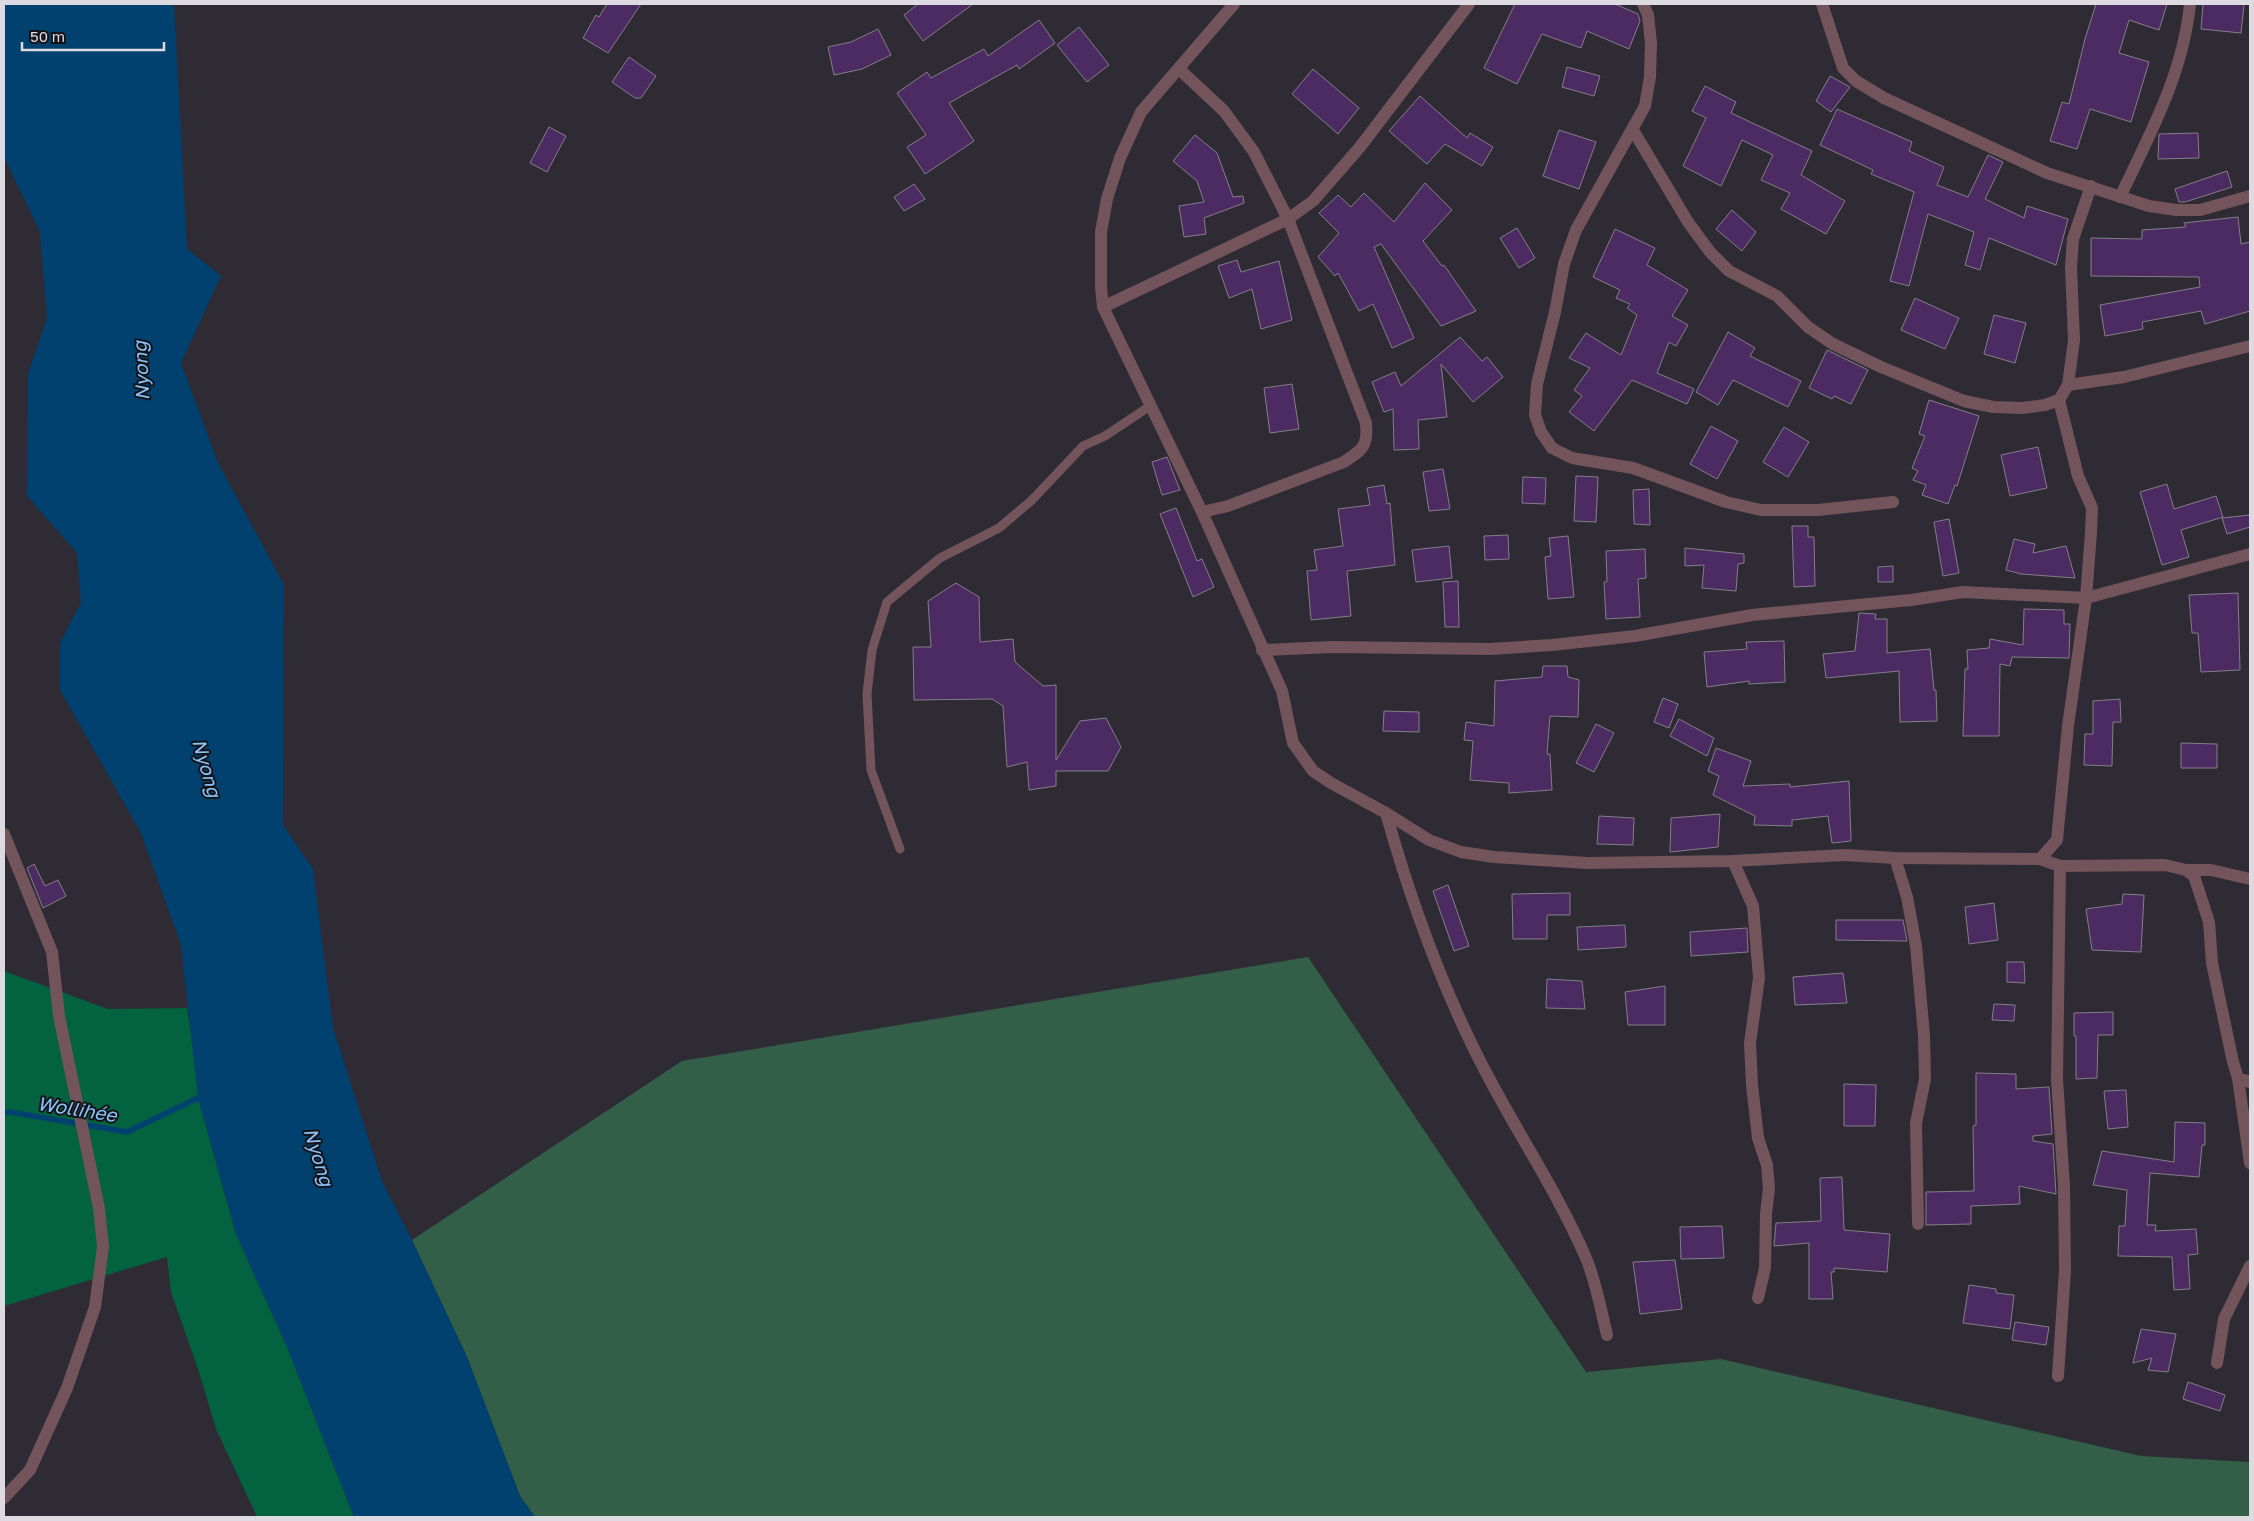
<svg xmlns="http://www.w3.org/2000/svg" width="2254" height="1521" viewBox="0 0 2254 1521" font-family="'Golos Text',sans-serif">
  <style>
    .green { fill: #335f49 }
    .forest { fill: #036240 }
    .water { fill: #01416f }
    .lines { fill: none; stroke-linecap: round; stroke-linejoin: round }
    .stream { stroke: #01416f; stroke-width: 5.5 }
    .building { fill: #4c2b62; stroke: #847e88 }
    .lane { stroke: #74545b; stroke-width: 9 }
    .street { stroke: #74545b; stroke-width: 12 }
    .labels { text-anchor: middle; stroke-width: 4; stroke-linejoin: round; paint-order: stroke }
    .water-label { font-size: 19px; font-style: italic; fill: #88c4fc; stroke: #161418 }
  </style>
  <rect width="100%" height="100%" fill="#2f2b34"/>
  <polygon class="green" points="1308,957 1586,1372 1721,1359 2141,1456 2250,1462 2250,1517 535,1517 520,1496 467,1357 412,1240 682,1061"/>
  <polygon class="forest" points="4,971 108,1009 187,1008 196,1067 198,1098 236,1234 287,1347 354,1517 257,1517 216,1429 199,1372 171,1292 167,1257 4,1306"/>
  <polygon class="water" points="4,4 174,4 187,249 221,276 181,363 218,463 284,585 283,825 313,869 333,1028 382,1181 412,1240 467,1357 520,1496 535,1517 354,1517 287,1347 236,1234 198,1098 181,945 141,833 60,690 60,643 81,603 77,553 27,496 28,374 47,318 40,232 4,157"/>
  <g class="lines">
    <polyline class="stream" points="4,1113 10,1112 127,1132 198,1098"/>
  </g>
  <g class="building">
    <polygon points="607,4 641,4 608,53 583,38 596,15 599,17"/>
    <polygon points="918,4 973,4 923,41 904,15"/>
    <polygon points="1515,4 1615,4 1638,14 1640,21 1629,49 1587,31 1581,48 1542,34 1517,84 1484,68"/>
    <polygon points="2096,4 2167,4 2159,30 2129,20 2119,53 2149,62 2131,122 2090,109 2077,149 2050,141 2062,102 2069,104 2085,39"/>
    <polygon points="2203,4 2244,4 2241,33 2201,29"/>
    <polygon points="1039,20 1055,43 1019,69 1017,65 949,103 974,141 925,174 907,147 926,135 897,93 927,72 931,78 984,49 988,56"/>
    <polygon points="1079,27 1109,65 1087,82 1057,45"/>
    <polygon points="878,29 891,55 862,69 834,75 828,47 851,42"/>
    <polygon points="629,57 656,76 641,98 635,98 612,82"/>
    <polygon points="1567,67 1600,76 1594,96 1562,87"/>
    <polygon points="1313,69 1359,108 1338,134 1292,94"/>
    <polygon points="1830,76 1850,87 1831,112 1816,101"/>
    <polygon points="1705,86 1736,102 1731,113 1812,151 1801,175 1845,201 1826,234 1781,209 1790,193 1761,180 1773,155 1742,140 1721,186 1683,166 1706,118 1692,111"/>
    <polygon points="1420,96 1467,138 1470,133 1493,147 1482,166 1445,144 1427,164 1389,131"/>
    <polygon points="1837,109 1912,142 1909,151 1944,167 1937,185 1968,197 1988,155 2003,162 1985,199 2024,218 2027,206 2068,219 2056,265 1989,238 1980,270 1965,265 1974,232 1928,214 1909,286 1890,281 1914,192 1871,174 1873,170 1820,145"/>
    <polygon points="549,127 566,136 547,172 530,163"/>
    <polygon points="1559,130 1596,142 1579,189 1543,176"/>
    <polygon points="2198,133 2199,158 2158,159 2159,134"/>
    <polygon points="1195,135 1217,153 1233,197 1243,196 1244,203 1204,218 1206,234 1184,237 1179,206 1204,202 1197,181 1173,161"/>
    <polygon points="2227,171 2232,187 2185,202 2179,202 2175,189"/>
    <polygon points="1425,183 1452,210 1423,241 1442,266 1444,265 1476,311 1441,326 1381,244 1374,247 1414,338 1392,348 1373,304 1359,311 1338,273 1335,276 1318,257 1339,233 1319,213 1338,195 1351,207 1364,193 1394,222"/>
    <polygon points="914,184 925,199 904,211 894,197"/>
    <polygon points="1732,210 1756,232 1742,251 1716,229"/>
    <polygon points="2238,217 2241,244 2250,242 2250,311 2205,324 2201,311 2142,322 2143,329 2105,336 2100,305 2200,287 2199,277 2091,276 2091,238 2142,239 2142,230 2186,227 2184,223"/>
    <polygon points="1517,228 1535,258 1519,268 1500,238"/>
    <polygon points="1615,229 1655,248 1647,265 1688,290 1672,316 1688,325 1676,346 1669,342 1657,373 1694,389 1687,404 1632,380 1594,431 1569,412 1582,396 1574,390 1590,368 1569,358 1586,333 1621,355 1637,315 1627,308 1630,304 1616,298 1620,290 1593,277"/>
    <polygon points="1237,260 1241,272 1279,261 1292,320 1261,329 1252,289 1229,298 1218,266"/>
    <polygon points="1915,298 1959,318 1945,349 1901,330"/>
    <polygon points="1994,315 2026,323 2015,363 1984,354"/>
    <polygon points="1728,332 1755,348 1750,356 1801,381 1788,407 1733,380 1718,405 1696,392"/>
    <polygon points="1460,337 1482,361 1487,357 1503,377 1473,402 1441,364 1447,417 1418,420 1419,449 1394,450 1393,409 1384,412 1372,382 1395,372 1401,386"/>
    <polygon points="1827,350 1868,370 1851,404 1834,396 1832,399 1809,388"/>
    <polygon points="1292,384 1299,429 1270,433 1264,388"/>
    <polygon points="1929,400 1979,416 1957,486 1955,485 1948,504 1922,495 1926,485 1913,480 1918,471 1912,468 1925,436 1919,434"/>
    <polygon points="1711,426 1738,441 1717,479 1690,464"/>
    <polygon points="1784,427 1809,442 1788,477 1763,462"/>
    <polygon points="2038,447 2047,488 2010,496 2001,455"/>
    <polygon points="1167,457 1180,490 1162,495 1152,462"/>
    <polygon points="1443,469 1450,509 1429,511 1423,472"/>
    <polygon points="1576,476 1598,477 1596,522 1574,521"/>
    <polygon points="1523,477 1546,478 1545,504 1522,503"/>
    <polygon points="2167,484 2174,509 2216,496 2223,517 2181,530 2189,557 2162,565 2140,492"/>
    <polygon points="1384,485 1387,504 1390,503 1395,565 1347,571 1351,616 1311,620 1307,571 1317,570 1314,550 1343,546 1338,509 1370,505 1367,488"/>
    <polygon points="1649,489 1650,525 1634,524 1633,490"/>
    <polygon points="1176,508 1197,561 1202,559 1214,587 1193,597 1160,514"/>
    <polygon points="2250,515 2250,527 2227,534 2222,518"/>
    <polygon points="1949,519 1959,573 1943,576 1934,522"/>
    <polygon points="1792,526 1808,526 1808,537 1814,537 1815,586 1794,587"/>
    <polygon points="1508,535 1509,559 1485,560 1484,536"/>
    <polygon points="1568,536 1574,597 1548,599 1545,557 1551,556 1549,538"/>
    <polygon points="2014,539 2035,544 2033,553 2066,546 2075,578 2021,574 2006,570"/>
    <polygon points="1449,546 1452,578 1416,582 1412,550"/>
    <polygon points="1685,548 1744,554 1744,563 1738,564 1736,591 1702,588 1704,565 1685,566"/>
    <polygon points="1645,549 1646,578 1638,579 1640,617 1606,619 1604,582 1607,582 1606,551"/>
    <polygon points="1893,566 1893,582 1878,582 1878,567"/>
    <polygon points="1458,581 1459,627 1445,627 1443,582"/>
    <polygon points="956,583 979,597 980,642 1013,639 1015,662 1043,686 1056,685 1056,760 1080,721 1106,718 1121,747 1108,771 1056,771 1056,786 1029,790 1027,762 1007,767 1003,706 992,699 914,700 913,647 931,647 928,601"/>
    <polygon points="2238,593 2240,670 2201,672 2198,633 2192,633 2189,595"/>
    <polygon points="2024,609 2064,610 2064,624 2070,624 2069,658 2012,657 2010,666 2000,664 1999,736 1963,736 1965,669 1968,669 1967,650 1989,648 1990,639 2023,645"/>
    <polygon points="1859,613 1876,614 1875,619 1887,619 1887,653 1930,649 1934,690 1936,690 1937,721 1900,722 1899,671 1826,678 1823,654 1855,651"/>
    <polygon points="1784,641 1785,682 1749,684 1749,681 1707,687 1704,652 1747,649 1746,642"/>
    <polygon points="1543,666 1567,666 1568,677 1579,680 1578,717 1550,716 1547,754 1550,754 1552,790 1509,793 1509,783 1470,780 1473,741 1464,740 1466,722 1494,726 1495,681 1542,677"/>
    <polygon points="1663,698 1678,704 1669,728 1654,722"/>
    <polygon points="2120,699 2121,722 2113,722 2112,766 2084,765 2085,734 2093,734 2093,701"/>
    <polygon points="1384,711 1419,712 1419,732 1383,731"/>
    <polygon points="1679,719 1714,738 1707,756 1670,736"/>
    <polygon points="1596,724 1614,733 1594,772 1576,763"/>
    <polygon points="2181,743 2217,744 2217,768 2181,768"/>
    <polygon points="1716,748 1751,761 1743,786 1790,784 1790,787 1849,781 1851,841 1832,843 1828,816 1792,820 1792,826 1754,825 1755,816 1713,795 1719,776 1708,771"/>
    <polygon points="1720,814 1718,847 1670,852 1671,818"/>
    <polygon points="1599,816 1634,818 1633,845 1597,844"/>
    <polygon points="34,864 45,886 58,880 66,896 43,908 27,868"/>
    <polygon points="1448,885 1469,946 1454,951 1433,891"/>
    <polygon points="1570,893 1570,915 1547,915 1547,939 1513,939 1512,894"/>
    <polygon points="2123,894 2144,895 2141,952 2092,950 2086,909 2122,904"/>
    <polygon points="1994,903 1998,940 1969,944 1965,907"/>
    <polygon points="1836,920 1903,920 1907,941 1836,940"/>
    <polygon points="1625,925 1626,947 1578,950 1577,927"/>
    <polygon points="1747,928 1748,952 1691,956 1690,932"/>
    <polygon points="2007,962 2024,962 2025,983 2007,982"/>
    <polygon points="1843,973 1847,1003 1795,1005 1793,977"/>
    <polygon points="1547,979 1582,981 1585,1009 1546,1008"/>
    <polygon points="1665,986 1665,1025 1628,1025 1625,992"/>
    <polygon points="1994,1004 2015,1005 2014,1021 1992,1020"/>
    <polygon points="2113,1012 2113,1035 2098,1035 2097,1078 2076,1079 2076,1036 2074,1036 2074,1013"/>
    <polygon points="1976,1073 2016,1074 2016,1089 2049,1087 2052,1134 2033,1136 2033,1141 2053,1144 2056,1194 2019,1186 2020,1204 1971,1206 1971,1224 1926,1225 1926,1192 1974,1191 1973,1126 1976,1125"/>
    <polygon points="1844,1084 1876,1085 1875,1126 1844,1126"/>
    <polygon points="2126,1090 2128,1127 2108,1129 2104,1091"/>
    <polygon points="2175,1122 2205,1123 2205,1145 2202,1145 2199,1177 2150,1173 2147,1225 2156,1225 2155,1231 2196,1229 2198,1254 2188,1255 2190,1289 2174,1290 2172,1257 2118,1256 2119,1226 2125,1226 2127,1190 2093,1185 2102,1151 2174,1162"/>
    <polygon points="1842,1177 1844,1230 1890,1234 1887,1272 1834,1268 1834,1272 1831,1272 1833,1299 1809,1299 1809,1243 1774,1246 1776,1223 1821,1221 1820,1178"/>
    <polygon points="1722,1226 1724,1258 1681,1259 1680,1227"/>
    <polygon points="1675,1260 1682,1309 1640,1314 1633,1262"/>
    <polygon points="1969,1285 1996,1289 1996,1293 2014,1295 2010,1329 1963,1323"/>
    <polygon points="2015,1322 2049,1327 2046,1345 2012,1340"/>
    <polygon points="2141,1329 2176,1334 2168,1372 2148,1370 2152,1358 2133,1363"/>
    <polygon points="2188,1382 2225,1395 2220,1411 2183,1399"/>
  </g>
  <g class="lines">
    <polyline class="lane" points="900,849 871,770 867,694 872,650 887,602 940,558 999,528 1032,500 1083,446 1105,436 1150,406"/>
    <g class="street">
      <polyline points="1234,4 1141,112 1120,158 1107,199 1101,232 1101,287 1103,307 1202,512 1282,691 1293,743 1313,771 1331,783 1386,813 1429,840 1461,852 1494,857 1588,863 1733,861 1845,855 1895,858 2040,859 2060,866 2165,865 2186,870 2194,876 2209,922 2212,963 2233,1062 2238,1078 2250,1082"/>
      <polyline points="1643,4 1648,15 1651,43 1650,77 1645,106 1576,230 1564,264 1555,312 1537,384 1535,415 1541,432 1552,448 1572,458 1633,468 1726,502 1761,510 1818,510 1893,502"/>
      <polyline points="1822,4 1843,68 1856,81 1884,98 2047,173 2149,206 2176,210 2200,210 2250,196"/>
      <path d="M1179 69 1224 111 1254 152 1288 219 1366 423C1368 447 1363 449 1344 462L1228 506 1202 512"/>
      <polyline points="1633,130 1688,222 1710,252 1729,271 1777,296 1808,327 1833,344 1881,367 1964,401 1993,407 2022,408 2045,405 2059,400 2068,385 2124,377 2250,346"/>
      <path d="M2120 197C2150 134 2183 74 2190 4"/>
      <polyline points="1103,307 1288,219 1313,201 1360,147 1469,4"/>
      <polyline points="2068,385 2074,340 2071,267 2073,239 2091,186"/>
      <polyline points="1262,650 1332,647 1490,649 1552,645 1635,636 1752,615 1911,600 1963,592 2086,598 2250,554"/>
      <path d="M1386 813C1409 895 1437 974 1475 1051 1509 1121 1555 1186 1586 1258 1596 1282 1601 1310 1607 1335"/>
      <polyline points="4,834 52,952 59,1016 99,1208 103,1247 95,1307 67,1388 30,1470 4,1498"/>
      <polyline points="1895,858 1907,897 1916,946 1924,1035 1925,1079 1916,1123 1918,1224"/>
      <polyline points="2040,859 2057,840 2068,726 2086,598 2091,532 2092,508 2078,476 2059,400"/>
      <polyline points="1733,861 1753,906 1759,978 1750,1043 1752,1085 1758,1138 1767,1165 1769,1188 1766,1214 1765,1268 1758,1298"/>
      <polyline points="2186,870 2211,870 2250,879"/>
      <polyline points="2238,1078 2250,1163"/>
      <polyline points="2217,1363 2224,1319 2250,1266"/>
      <polyline points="2058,1376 2065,1270 2064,1186 2057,1079 2060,866"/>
    </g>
  </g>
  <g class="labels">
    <g class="water-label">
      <text transform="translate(141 371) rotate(-93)" y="7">Nyong</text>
      <text transform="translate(207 768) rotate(74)" y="7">Nyong</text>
      <text transform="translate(77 1109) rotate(9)" y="7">Wollihée</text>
      <text transform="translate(319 1157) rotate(73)" y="7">Nyong</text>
    </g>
  </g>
  <rect width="2254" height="1521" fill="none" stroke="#dddbe1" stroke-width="10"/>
  <path d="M22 42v8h142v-8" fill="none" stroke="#dddbe1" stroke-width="2.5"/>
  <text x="30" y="42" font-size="15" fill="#dddbe1" stroke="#161418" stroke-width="4" paint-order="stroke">50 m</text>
</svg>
